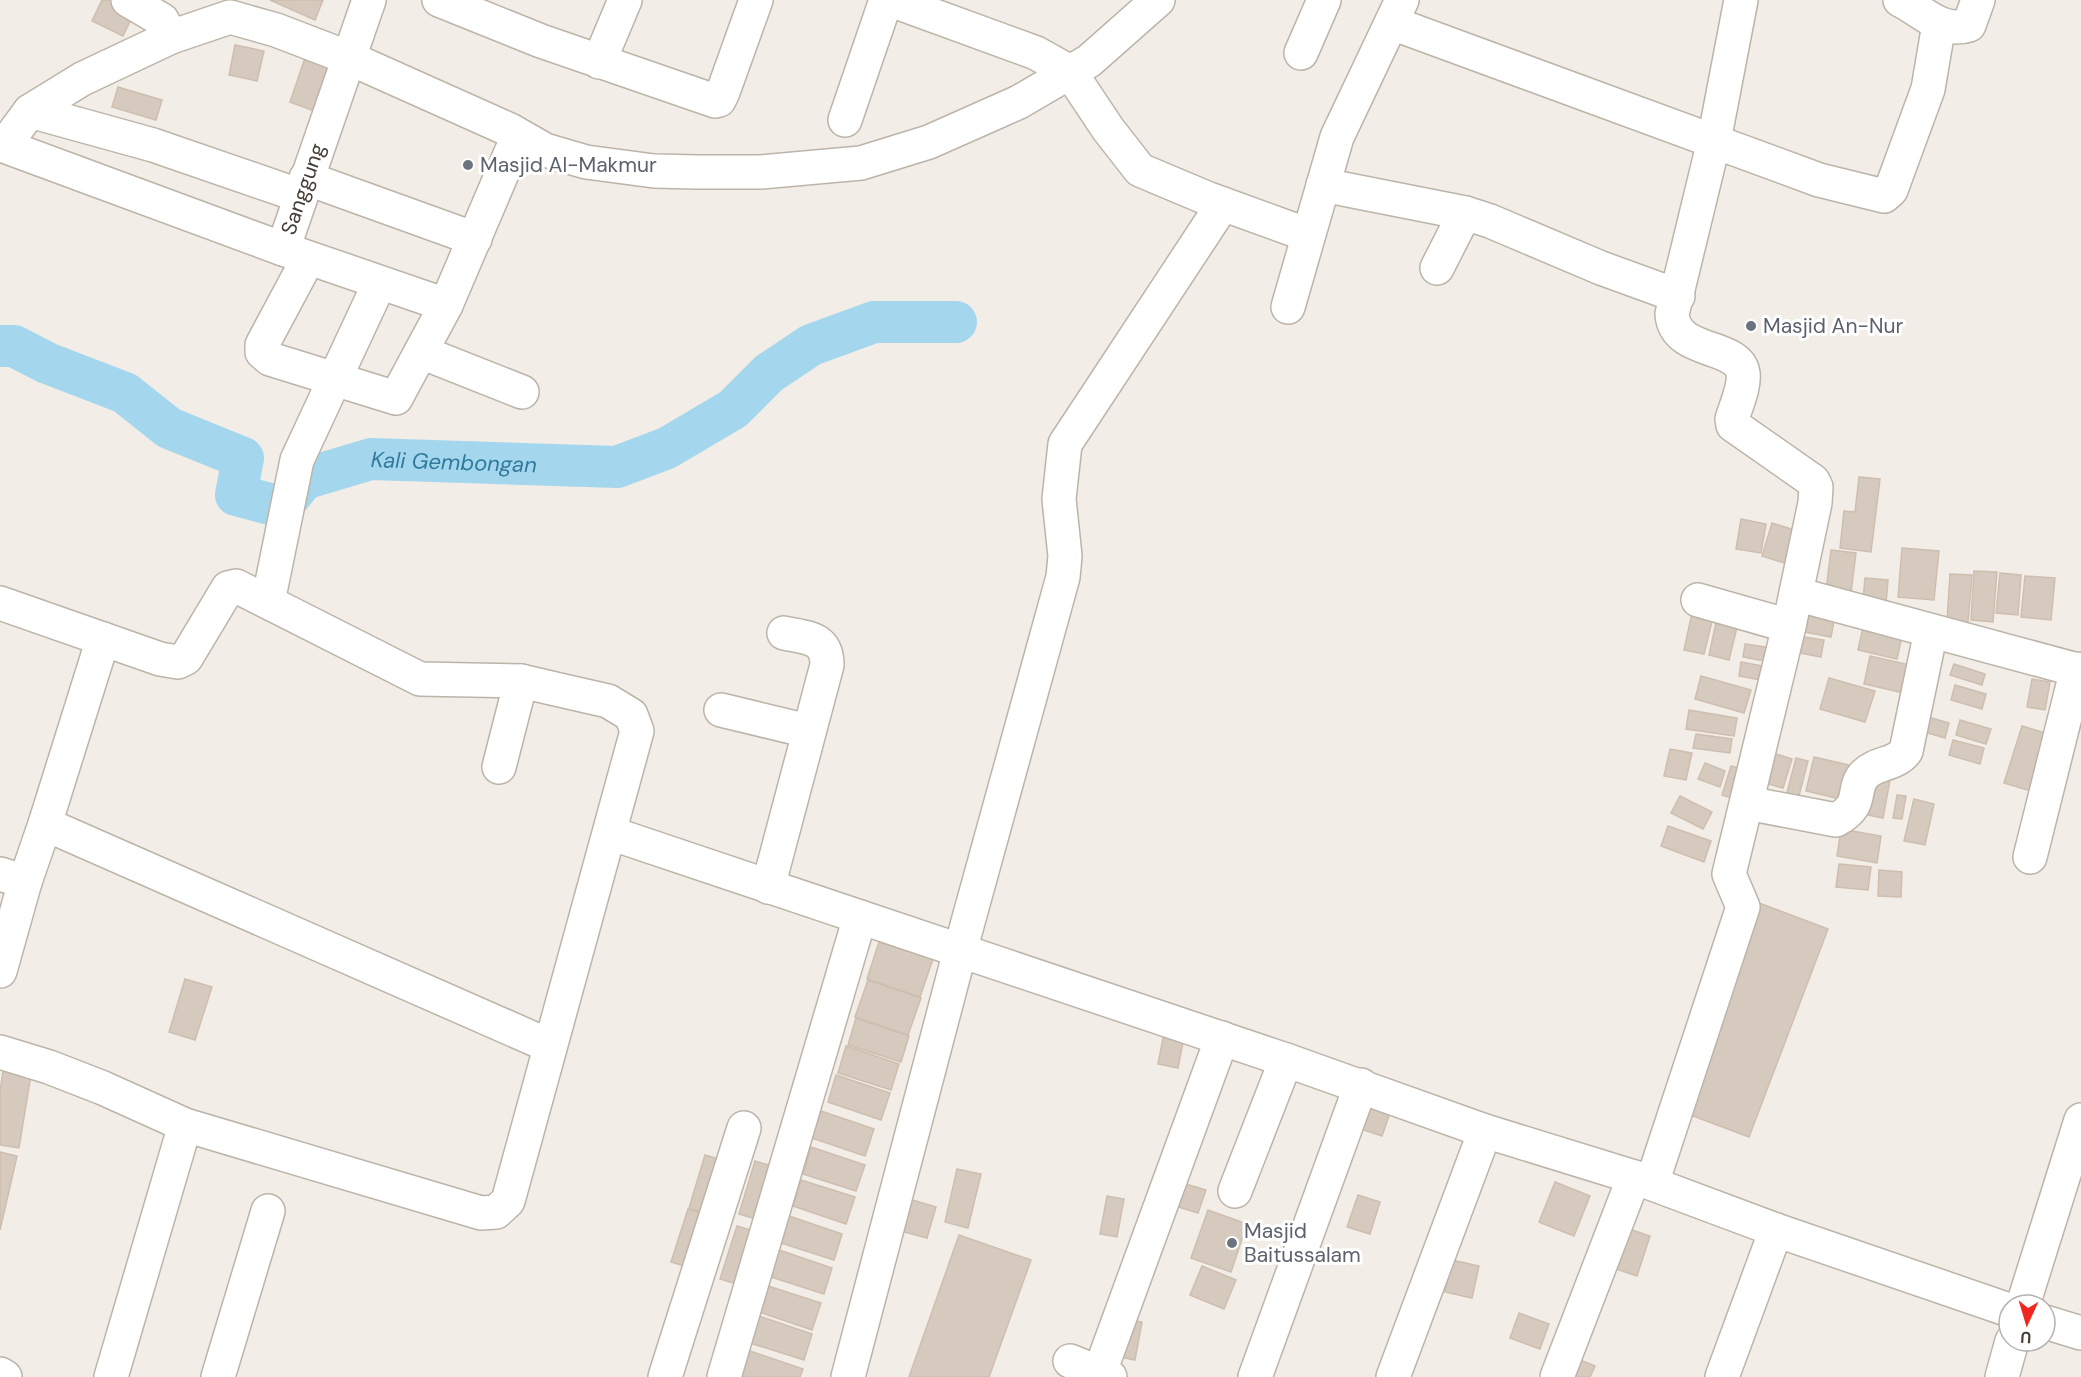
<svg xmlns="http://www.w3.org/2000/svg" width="2081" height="1377" viewBox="0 0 2081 1377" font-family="'DM Sans',sans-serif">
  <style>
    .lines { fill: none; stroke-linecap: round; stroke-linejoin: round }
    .river { stroke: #a4d7ed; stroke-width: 42 }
    .building { fill: #d6cabe; stroke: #cebeaf; stroke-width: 1.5 }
    .minor-casing { stroke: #bdb4a9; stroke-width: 36 }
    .minor { stroke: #fff; stroke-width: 33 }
    .worship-dot { fill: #6b7280; stroke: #fff; stroke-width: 2 }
    .labels { text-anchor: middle; stroke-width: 6; stroke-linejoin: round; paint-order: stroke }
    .worship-label { font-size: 21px; fill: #5b616d; stroke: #fff; text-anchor: start }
    .street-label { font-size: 21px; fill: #443d35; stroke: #fff }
    .water-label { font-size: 22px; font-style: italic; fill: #307a9c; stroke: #fff }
  </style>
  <rect width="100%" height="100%" fill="#f2ede6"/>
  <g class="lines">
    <path class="river" id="s1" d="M0 346H14L47 363 125 393 169 428 243 458 236 495 281 507 304 479 371 459 617 467 667 448 733 409 769 373 811 345 874 322H956"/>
  </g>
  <g class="building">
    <polygon points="102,0 113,0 135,11 123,36 92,21"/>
    <polygon points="270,0 323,0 315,20"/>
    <polygon points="235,45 264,51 257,81 229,75"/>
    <polygon points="306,55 333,64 317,112 290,102"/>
    <polygon points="118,87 162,100 156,120 112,107"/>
    <polygon points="1859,477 1880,479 1871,552 1840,548 1844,511 1855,512"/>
    <polygon points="1741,519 1766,524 1761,553 1736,549"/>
    <polygon points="1772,523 1807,534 1797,567 1762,556"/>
    <polygon points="1902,548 1939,551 1934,600 1898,597"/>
    <polygon points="1831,550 1856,553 1851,593 1826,590"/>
    <polygon points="1974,571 1997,572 1993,622 1971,620"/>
    <polygon points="2000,573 2021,575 2018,615 1996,613"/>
    <polygon points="1950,574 1972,575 1968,622 1947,621"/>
    <polygon points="2025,576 2055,578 2051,620 2021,617"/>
    <polygon points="1865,578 1888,580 1886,603 1863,600"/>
    <polygon points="1692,613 1713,617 1704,654 1684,650"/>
    <polygon points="1803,614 1834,621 1831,637 1799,631"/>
    <polygon points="1717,618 1738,623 1729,660 1709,655"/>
    <polygon points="1864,623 1903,632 1897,659 1858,650"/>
    <polygon points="1792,635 1824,640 1821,657 1789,651"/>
    <polygon points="1745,644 1772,648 1770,662 1743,657"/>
    <polygon points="1870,656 1910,665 1904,693 1864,684"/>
    <polygon points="1741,662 1768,667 1766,681 1739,676"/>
    <polygon points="1954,664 1985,674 1982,685 1950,675"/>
    <polygon points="1701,676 1751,690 1744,713 1695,699"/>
    <polygon points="1829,678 1875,691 1865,722 1820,709"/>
    <polygon points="2032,679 2050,682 2045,710 2027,707"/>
    <polygon points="1955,685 1986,694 1982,709 1951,700"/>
    <polygon points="1689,710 1737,718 1734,736 1686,729"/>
    <polygon points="1918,714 1949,723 1945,738 1914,729"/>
    <polygon points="1960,720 1991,729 1986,744 1956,735"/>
    <polygon points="2022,726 2052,735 2034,792 2004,783"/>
    <polygon points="1696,734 1732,739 1730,753 1693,748"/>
    <polygon points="1953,740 1984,748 1980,764 1949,755"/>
    <polygon points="1670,749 1692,753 1686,780 1664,776"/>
    <polygon points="1770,752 1792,759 1783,788 1761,782"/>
    <polygon points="1814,757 1858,767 1849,801 1806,791"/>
    <polygon points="1796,758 1808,761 1796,807 1784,804"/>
    <polygon points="1705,763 1725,771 1720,787 1698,779"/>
    <polygon points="1731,766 1749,771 1739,800 1722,795"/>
    <polygon points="1865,775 1890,780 1883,818 1858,813"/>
    <polygon points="1897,795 1906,796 1902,819 1893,818"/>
    <polygon points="1680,796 1712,812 1703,829 1671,813"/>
    <polygon points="1914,799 1934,804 1925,845 1904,841"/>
    <polygon points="1668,826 1711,841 1704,862 1661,846"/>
    <polygon points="1841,829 1881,836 1877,863 1837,856"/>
    <polygon points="1839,864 1871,867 1868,890 1836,887"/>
    <polygon points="1879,870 1902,872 1901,897 1878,896"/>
    <polygon points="1759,903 1828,929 1749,1137 1680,1111"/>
    <polygon points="879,942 933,959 920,997 867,979"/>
    <polygon points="185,979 212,987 195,1040 169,1032"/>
    <polygon points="868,980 921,998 908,1035 855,1017"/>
    <polygon points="856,1018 909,1036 901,1062 848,1045"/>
    <polygon points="1166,1023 1186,1027 1178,1068 1158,1064"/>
    <polygon points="846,1046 899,1064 891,1090 838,1073"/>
    <polygon points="3,1071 31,1075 19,1148 0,1145 0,1091"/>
    <polygon points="836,1075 890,1093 881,1120 828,1102"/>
    <polygon points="1362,1094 1393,1104 1382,1136 1352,1126"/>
    <polygon points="821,1111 874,1129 865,1156 812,1138"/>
    <polygon points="811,1147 865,1165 856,1191 803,1174"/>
    <polygon points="0,1152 17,1156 0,1230"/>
    <polygon points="705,1155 733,1163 715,1216 689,1208"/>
    <polygon points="755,1161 782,1169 766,1222 739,1214"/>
    <polygon points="957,1169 981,1174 968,1228 945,1222"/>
    <polygon points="801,1180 855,1197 846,1224 793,1206"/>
    <polygon points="1176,1181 1206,1190 1198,1213 1169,1204"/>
    <polygon points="1555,1182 1590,1196 1574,1236 1539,1222"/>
    <polygon points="1358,1195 1380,1202 1370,1234 1347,1227"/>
    <polygon points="1107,1196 1124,1199 1117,1237 1100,1234"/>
    <polygon points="906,1198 936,1207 927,1238 897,1230"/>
    <polygon points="688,1209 715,1217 698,1270 671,1262"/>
    <polygon points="1208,1210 1247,1224 1231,1272 1191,1258"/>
    <polygon points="789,1216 842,1234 834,1260 781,1243"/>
    <polygon points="737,1226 764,1234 747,1287 720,1279"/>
    <polygon points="1620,1226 1650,1236 1637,1276 1607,1266"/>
    <polygon points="959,1235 1031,1260 989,1377 909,1377"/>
    <polygon points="779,1250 832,1268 824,1294 771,1277"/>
    <polygon points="1452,1260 1479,1266 1472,1298 1445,1292"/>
    <polygon points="1202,1266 1236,1280 1224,1309 1190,1295"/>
    <polygon points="768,1286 821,1303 812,1330 759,1312"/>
    <polygon points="1519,1313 1549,1324 1540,1349 1510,1338"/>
    <polygon points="759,1316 812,1334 804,1360 750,1343"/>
    <polygon points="1122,1318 1142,1322 1135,1360 1115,1356"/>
    <polygon points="750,1351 803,1369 800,1377 741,1377"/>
    <polygon points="1572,1357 1595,1366 1590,1377 1564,1377"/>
  </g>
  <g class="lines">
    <defs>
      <g id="minor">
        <polyline points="128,0 162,20 171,37"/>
        <polyline points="369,0 283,249 446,305"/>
        <polyline points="439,0 541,41 715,101 719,100 723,92 756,0"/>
        <polyline points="891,0 1036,53 1070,72 1108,129 1140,170 1209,199 1308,235"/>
        <path d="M1900 0C1923 11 1941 34 1969 25L1978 0"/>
        <polyline points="1392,23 1819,180 1884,196 1891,190 1928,89 1939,24"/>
        <polyline points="1301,53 1324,0"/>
        <polyline points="599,62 625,0"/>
        <polyline points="30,111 153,145 301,196"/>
        <polyline points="845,120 886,0"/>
        <polyline points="306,178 475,239"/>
        <polyline points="1323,185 1465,213"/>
        <polyline points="283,249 4,146 30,111 82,79 171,37 230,17 276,30 349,58 510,130 545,150 586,162 654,171 697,172 761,172 861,163 929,142 1019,102 1089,61 1158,0"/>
        <polyline points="308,259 262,345 262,352 270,359 396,398 446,305 518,136"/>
        <polyline points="1437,268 1465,213 1490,221 1601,268 1678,296"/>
        <polyline points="1288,307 1337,137 1402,0"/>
        <polyline points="421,352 522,392"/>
        <polyline points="1796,594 2081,671"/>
        <polyline points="1698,600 1789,626"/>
        <polyline points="268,602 297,460 379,284"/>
        <polyline points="0,603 160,659 178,662 186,658 228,588 236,586 420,679 521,681 564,691 608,701 631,715 637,731 508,1201 496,1212 481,1213 185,1125 103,1088 49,1067 0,1052"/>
        <polyline points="721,710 808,731"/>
        <polyline points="499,767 521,681"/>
        <path d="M1747 803 1836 820C1866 804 1850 789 1865 774 1877 762 1896 765 1906 751L1931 631"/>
        <polyline points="45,824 103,639"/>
        <polyline points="610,833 1286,1060 1485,1131 1634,1177 1776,1230 2009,1310"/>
        <polyline points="2030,857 2077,669"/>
        <polyline points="0,874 25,882 45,824 550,1046"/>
        <path d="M768 887 827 665C827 637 807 638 784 633"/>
        <polyline points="0,971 25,882"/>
        <path d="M1652 1183 1743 907 1729 874 1789 626 1815 503 1816 487 1813 481 1733 425 1732 419C1736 406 1745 386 1743 373 1738 343 1675 355 1672 314L1714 141 1741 0"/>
        <polyline points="1235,1191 1286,1060"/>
        <polyline points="2023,1305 2081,1120"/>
        <polyline points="2045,1322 2081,1333"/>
        <polyline points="1070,1361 1110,1377"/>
        <polyline points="0,1374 5,1377"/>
        <polyline points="111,1377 185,1125"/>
        <polyline points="218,1377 268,1211"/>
        <polyline points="665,1377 744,1128"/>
        <polyline points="724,1377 860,917"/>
        <polyline points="848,1377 960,951 1063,577 1065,556 1059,499 1065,444 1223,204"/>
        <polyline points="1098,1377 1222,1038"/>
        <polyline points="1255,1377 1361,1085"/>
        <polyline points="1393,1377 1485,1131"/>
        <polyline points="1557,1377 1634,1177"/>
        <polyline points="1722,1377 1776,1230"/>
        <polyline points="2002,1377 2012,1341"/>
      </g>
    </defs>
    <use href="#minor" class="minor-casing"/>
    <use href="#minor" class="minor"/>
  </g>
  <g class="worship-dot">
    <circle cx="468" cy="165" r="6"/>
    <circle cx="1751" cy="326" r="6"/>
    <circle cx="1232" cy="1243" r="6"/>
  </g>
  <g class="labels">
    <g class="worship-label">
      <text x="480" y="172">Masjid Al-Makmur</text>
      <text x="1763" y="333">Masjid An-Nur</text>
      <text x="1244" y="1238">Masjid<tspan x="1244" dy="24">Baitussalam</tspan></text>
    </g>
    <g class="street-label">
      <text transform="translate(303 189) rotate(-71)" y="7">Sanggung</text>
    </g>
    <g class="water-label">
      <text dy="8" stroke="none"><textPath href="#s1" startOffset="544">Kali Gembongan</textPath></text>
    </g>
  </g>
  <g transform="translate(2027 1323) rotate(184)"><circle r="28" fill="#ffffff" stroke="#b4b1ae" stroke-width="1.5"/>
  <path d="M0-4.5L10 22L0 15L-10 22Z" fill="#f1261e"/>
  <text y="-9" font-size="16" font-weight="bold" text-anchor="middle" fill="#443d35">U</text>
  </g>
</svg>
